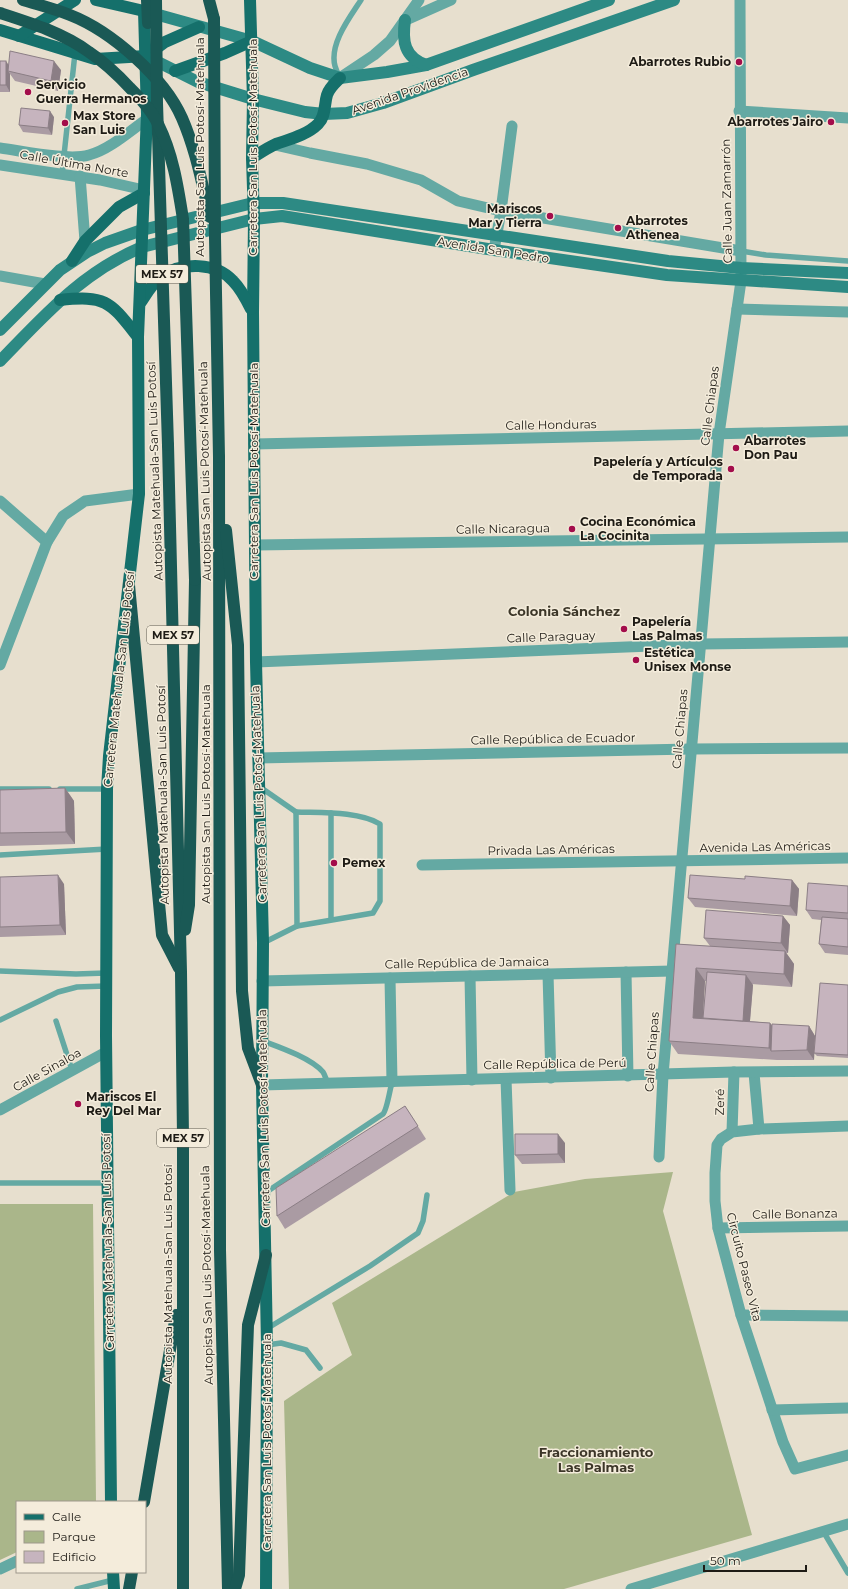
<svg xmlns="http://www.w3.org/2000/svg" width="848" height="1589" viewBox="0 0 848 1589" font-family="Montserrat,sans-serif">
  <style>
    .green { fill: #aab68a }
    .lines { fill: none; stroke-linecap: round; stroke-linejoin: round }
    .lane { stroke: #64a9a3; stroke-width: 5.5 }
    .street { stroke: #64a9a3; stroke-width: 11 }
    .secondary { stroke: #2d8a84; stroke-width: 12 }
    .primary { stroke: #15706b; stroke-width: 12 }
    .highway { stroke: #1a5955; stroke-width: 12 }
    .highway-bridge { stroke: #1a5955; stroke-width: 12 }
    .wall { fill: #aa9ba3; fill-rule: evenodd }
    .shaded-wall { fill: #8b7e85 }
    .building { fill: #c6b4be; stroke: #8b7e85 }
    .poi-dot { fill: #a30d4b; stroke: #f4ecdb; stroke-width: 1.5 }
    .labels { text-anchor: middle; stroke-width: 3; stroke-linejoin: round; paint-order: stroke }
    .shield { fill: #f4ecdb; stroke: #5e5a50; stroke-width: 1 }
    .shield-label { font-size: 11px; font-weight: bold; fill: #1e1b15 }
    .poi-label { font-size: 12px; font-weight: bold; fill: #1e1b15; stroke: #f4ecdb; text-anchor: start }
    .street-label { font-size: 12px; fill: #1e1b15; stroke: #f4ecdb }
    .neighbourhood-label { font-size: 13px; font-weight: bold; fill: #3c3628; stroke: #f4ecdb }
  </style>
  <rect width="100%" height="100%" fill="#e7dfce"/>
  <g class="green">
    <polygon points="673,1172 663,1211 752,1535 564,1589 289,1589 284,1401 352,1355 332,1303 514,1192 585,1179"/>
    <polygon points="0,1204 93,1204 96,1502 17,1502 17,1552 0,1560"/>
  </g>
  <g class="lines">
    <g class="lane">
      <path d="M340 77C338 74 336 70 335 66 329 44 350 17 361 0"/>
      <polyline points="62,174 75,53"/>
      <polyline points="741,251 766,255 848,261"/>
      <polyline points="260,787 296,812 297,926 263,943"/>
      <polyline points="0,789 49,789"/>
      <polyline points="60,789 107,789"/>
      <path d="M296 812C321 813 358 811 380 824V901L373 913 297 926"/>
      <polyline points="0,855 107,849"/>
      <polyline points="331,919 331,813"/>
      <polyline points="0,971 76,974 106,973"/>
      <polyline points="0,1020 58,992 77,987 106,986"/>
      <polyline points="56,1021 72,1070"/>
      <path d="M263 1041C279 1047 311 1058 323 1072 325 1075 326 1080 328 1083"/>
      <polyline points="0,1183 107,1183"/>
      <path d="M265 1193 383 1114C387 1110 390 1089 392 1082"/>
      <polyline points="268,1328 370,1266 418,1233 423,1221 427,1195"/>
      <polyline points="267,1345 281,1343 306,1350 320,1368"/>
      <polyline points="823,1531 848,1573"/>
      <polyline points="77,1589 113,1580"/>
    </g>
    <g class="street">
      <polyline points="406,20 451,0"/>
      <polyline points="341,77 374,55 390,41 419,0"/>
      <polyline points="739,111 848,118"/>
      <polyline points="275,145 310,153 367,164 421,180 458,201 501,211 741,251"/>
      <path d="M0 148C23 151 69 161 89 155 109 150 130 131 147 119"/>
      <polyline points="0,165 100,180 144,190"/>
      <polyline points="80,176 85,241"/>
      <polyline points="494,250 501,211 512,126"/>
      <polyline points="0,276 45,284"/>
      <polyline points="737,309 848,312"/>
      <polyline points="254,444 848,431"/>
      <polyline points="0,501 47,542"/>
      <polyline points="255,545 848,537"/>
      <polyline points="256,662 701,644 848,642"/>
      <polyline points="0,665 47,542 63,516 85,501 139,494"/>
      <polyline points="258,758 691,749 848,748"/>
      <polyline points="422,865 848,858"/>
      <polyline points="626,972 628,1076"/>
      <polyline points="548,974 551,1078"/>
      <polyline points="470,976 472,1080"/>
      <polyline points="390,978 392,1082"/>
      <polyline points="262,981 672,971"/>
      <polyline points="754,1073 759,1129"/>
      <polyline points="506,1079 510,1190"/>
      <polyline points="262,1085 734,1072 848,1071"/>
      <polyline points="0,1110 106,1052"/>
      <polyline points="848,1126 759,1129 732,1132 721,1139 717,1145 715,1173 715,1201 718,1228 741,1315 783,1442 795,1469 848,1455"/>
      <polyline points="732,1132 734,1072"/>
      <polyline points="659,1157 663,1075 672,971 719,434 741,281 740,0"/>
      <polyline points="718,1228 848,1226"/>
      <polyline points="741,1315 848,1316"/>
      <polyline points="772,1410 848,1408"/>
      <polyline points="0,1569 17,1561"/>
      <polyline points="631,1589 848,1524"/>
    </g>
    <g class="secondary">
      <polyline points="148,12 252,41 310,68 340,78 387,72 426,65 609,0"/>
      <path d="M405 20C402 41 404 57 426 65"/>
      <polyline points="148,57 198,82 253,99 305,112 324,114 347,113 383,103 473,70 674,0"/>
      <polyline points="0,330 60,270 87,252 105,243 142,230 253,203 283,203 668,261 741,268 848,273"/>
      <path d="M0 361C45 315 81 273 142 247L254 219 282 216 494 250 667 275 848 287"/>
    </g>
    <g class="primary">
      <polyline points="96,0 144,11"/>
      <polyline points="250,0 253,99 252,158 254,219 253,312 256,662 263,943 262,1085 267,1345 266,1589"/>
      <polyline points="0,30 95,59 146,56 165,42 199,27"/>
      <polyline points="19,36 75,0"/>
      <polyline points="175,71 225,53 252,41"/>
      <path d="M252 158C260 153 267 148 276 144 290 139 307 135 318 124 326 116 324 105 327 95 329 88 335 83 340 78"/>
      <polyline points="72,261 85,241 119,207 144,193"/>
      <path d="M60 300C107 295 110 302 138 337"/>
      <path d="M141 302C147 293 153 282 162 276 182 262 216 262 233 281 241 289 246 299 251 309"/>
      <polyline points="111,1502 106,1036 107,789 109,756 139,494 138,337 147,114 144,11"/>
      <polyline points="113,1572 114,1589"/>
    </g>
    <g class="highway">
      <polyline points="209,0 214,19"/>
      <polyline points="168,445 181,972 183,1137 183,1589"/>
      <polyline points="219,457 220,1250 228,1589"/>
      <polyline points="226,530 238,645 242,991 248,1048 262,1085"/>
      <polyline points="129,585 162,935 179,968"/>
      <polyline points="185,930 189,905 195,580"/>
      <polyline points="144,1502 176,1315"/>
      <polyline points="129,1589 132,1572"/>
      <polyline points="235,1589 239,1575 248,1325 266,1255"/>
    </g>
    <g class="highway-bridge">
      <path d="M23 0C39 5 55 9 70 15 111 31 164 77 182 118 196 150 202 184 210 217"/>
      <polyline points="147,0 148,23"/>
      <polyline points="156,0 157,103 168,445"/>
      <path d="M0 13C31 23 63 33 89 52 104 62 118 75 130 88 141 99 152 111 158 124 173 154 178 187 183 219L195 580"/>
      <polyline points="214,19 215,238 219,457"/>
    </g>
  </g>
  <g class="wall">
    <polygon points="0,61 9,65 61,70 58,91 15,81 10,74 10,92 0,92"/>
    <polygon points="54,117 52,135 23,132 19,125"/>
    <polygon points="65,788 74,801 75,844 0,846 0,790"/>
    <polygon points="0,877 64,884 66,935 0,937"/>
    <polygon points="745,879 792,880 799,889 797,916 695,907 688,898"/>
    <polygon points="848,886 848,955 825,953 819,944 821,920 812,919 806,910"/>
    <path d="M783 916 790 925 788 953H786L794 964 792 987 752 984 753 985 750 1021 770 1023 772 1026H809L815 1036 814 1060H777L678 1054 669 1041 676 944 710 946 704 938ZM705 981H706L703 1018Z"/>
    <polygon points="848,985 848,1058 817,1056 814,1053"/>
    <polygon points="405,1106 426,1139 285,1229 277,1216"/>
    <polygon points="565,1143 565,1163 522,1164 515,1155"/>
  </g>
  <g class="shaded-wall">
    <polygon points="6,61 10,67 8,71 10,74 10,92 6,85"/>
    <polygon points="54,61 61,70 58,91 51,81"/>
    <polygon points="50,111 54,117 52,135 48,128"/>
    <polygon points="65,788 74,801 75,844 66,832"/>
    <polygon points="58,875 64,884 66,935 60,925"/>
    <polygon points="792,880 799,889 797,916 790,906"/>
    <polygon points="783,916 790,925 788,953 781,943"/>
    <polygon points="785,951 794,964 792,987 784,974"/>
    <polygon points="696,968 705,981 702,1030 693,1018"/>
    <polygon points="746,975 753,985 749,1032 742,1022"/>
    <polygon points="770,1023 779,1035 771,1051 769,1048"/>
    <polygon points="809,1026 815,1036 814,1060 807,1050"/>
    <polygon points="558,1134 565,1143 565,1163 558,1154"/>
  </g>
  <g class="building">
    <polygon points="10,51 54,61 51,81 8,71"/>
    <rect x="0" y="61" width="6" height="24"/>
    <polygon points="21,108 50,111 48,128 19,125"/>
    <polygon points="65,788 66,832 0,833 0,790"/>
    <polygon points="58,875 60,925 0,927 0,877"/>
    <polygon points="690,875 745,879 745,876 792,880 790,906 688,898"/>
    <polygon points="808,883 848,886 848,913 806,910"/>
    <polygon points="706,910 783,916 781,943 704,938"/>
    <polygon points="822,917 848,919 848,947 819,944"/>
    <polygon points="676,944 785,951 784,974 696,968 693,1018 770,1023 769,1048 669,1041"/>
    <polygon points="707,972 746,975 743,1021 703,1018"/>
    <polygon points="820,983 848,985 848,1055 814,1053"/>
    <polygon points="772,1024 809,1026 807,1050 771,1051"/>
    <polygon points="405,1106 418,1126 277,1216 276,1188"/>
    <polygon points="515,1134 558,1134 558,1154 515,1155"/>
  </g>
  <g class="poi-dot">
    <circle cx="739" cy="62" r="4"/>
    <circle cx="28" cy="92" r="4"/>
    <circle cx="831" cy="122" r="4"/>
    <circle cx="65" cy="123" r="4"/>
    <circle cx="550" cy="216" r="4"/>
    <circle cx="618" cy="228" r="4"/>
    <circle cx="736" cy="448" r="4"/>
    <circle cx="731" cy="469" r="4"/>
    <circle cx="572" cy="529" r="4"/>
    <circle cx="624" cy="629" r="4"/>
    <circle cx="636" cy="660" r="4"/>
    <circle cx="334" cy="863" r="4"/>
    <circle cx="78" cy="1104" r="4"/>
  </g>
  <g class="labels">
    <g class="shield">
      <rect x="136" y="265" width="52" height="18" rx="3"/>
      <rect x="147" y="626" width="52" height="18" rx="3"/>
      <rect x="157" y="1129" width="52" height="18" rx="3"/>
    </g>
    <g class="shield-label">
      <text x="162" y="278">MEX 57</text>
      <text x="173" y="639">MEX 57</text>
      <text x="183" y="1142">MEX 57</text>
    </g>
    <g class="poi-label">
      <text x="731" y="66" text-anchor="end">Abarrotes Rubio</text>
      <text x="36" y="89">Servicio<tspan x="36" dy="14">Guerra Hermanos</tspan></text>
      <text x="73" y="120">Max Store<tspan x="73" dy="14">San Luis</tspan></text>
      <text x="823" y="126" text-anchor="end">Abarrotes Jairo</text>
      <text x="542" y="213" text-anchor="end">Mariscos<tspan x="542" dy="14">Mar y Tierra</tspan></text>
      <text x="626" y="225">Abarrotes<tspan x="626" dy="14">Athenea</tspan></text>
      <text x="744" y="445">Abarrotes<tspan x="744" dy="14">Don Pau</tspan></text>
      <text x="723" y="466" text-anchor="end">Papelería y Artículos<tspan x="723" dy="14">de Temporada</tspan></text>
      <text x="580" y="526">Cocina Económica<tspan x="580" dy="14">La Cocinita</tspan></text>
      <text x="632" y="626">Papelería<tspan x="632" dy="14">Las Palmas</tspan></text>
      <text x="644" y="657">Estética<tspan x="644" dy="14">Unisex Monse</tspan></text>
      <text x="342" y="867">Pemex</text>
      <text x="86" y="1101">Mariscos El<tspan x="86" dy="14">Rey Del Mar</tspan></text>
    </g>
    <g class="street-label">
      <text transform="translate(410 91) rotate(-19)" y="4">Avenida Providencia</text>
      <text transform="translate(200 147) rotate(-90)" y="4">Autopista San Luis Potosí-Matehuala</text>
      <text transform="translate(253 147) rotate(-90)" y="4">Carretera San Luis Potosí-Matehuala</text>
      <text transform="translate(74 164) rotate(10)" y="4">Calle Última Norte</text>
      <text transform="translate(727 201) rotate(-91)" y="4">Calle Juan Zamarrón</text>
      <text transform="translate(493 250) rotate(9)" y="4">Avenida San Pedro</text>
      <text transform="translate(710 406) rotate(-83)" y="4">Calle Chiapas</text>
      <text transform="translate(551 425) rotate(-1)" y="4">Calle Honduras</text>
      <text transform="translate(155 471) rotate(-92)" y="4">Autopista Matehuala-San Luis Potosí</text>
      <text transform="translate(205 471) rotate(-91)" y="4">Autopista San Luis Potosí-Matehuala</text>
      <text transform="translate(254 471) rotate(-90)" y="4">Carretera San Luis Potosí-Matehuala</text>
      <text transform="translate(503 529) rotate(-1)" y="4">Calle Nicaragua</text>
      <text transform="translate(551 637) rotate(-2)" y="4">Calle Paraguay</text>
      <text transform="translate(119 679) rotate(-84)" y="4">Carretera Matehuala-San Luis Potosí</text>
      <text transform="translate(680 729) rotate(-85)" y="4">Calle Chiapas</text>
      <text transform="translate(553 739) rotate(-1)" y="4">Calle República de Ecuador</text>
      <text transform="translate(206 794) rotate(-90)" y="4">Autopista San Luis Potosí-Matehuala</text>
      <text transform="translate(259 794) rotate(-92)" y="4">Carretera San Luis Potosí-Matehuala</text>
      <text transform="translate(163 795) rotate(-91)" y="4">Autopista Matehuala-San Luis Potosí</text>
      <text transform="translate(765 847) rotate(-1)" y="4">Avenida Las Américas</text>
      <text transform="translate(551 850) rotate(-1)" y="4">Privada Las Américas</text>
      <text transform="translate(467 963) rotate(-1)" y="4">Calle República de Jamaica</text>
      <text transform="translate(652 1052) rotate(-86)" y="4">Calle Chiapas</text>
      <text transform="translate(555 1064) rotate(-1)" y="4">Calle República de Perú</text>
      <text transform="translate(47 1070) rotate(-29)" y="4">Calle Sinaloa</text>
      <text transform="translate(720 1102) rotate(-89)" y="4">Zeré</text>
      <text transform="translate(264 1118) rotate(-91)" y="4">Carretera San Luis Potosí-Matehuala</text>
      <text transform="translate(795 1214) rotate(-1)" y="4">Calle Bonanza</text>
      <text transform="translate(108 1242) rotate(-91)" y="4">Carretera Matehuala-San Luis Potosí</text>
      <text transform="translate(744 1267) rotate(76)" y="4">Circuito Paseo Vita</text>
      <text transform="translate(168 1274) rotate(-90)" y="4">Autopista Matehuala-San Luis Potosí</text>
      <text transform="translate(207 1275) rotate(-91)" y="4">Autopista San Luis Potosí-Matehuala</text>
      <text transform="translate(267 1442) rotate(-90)" y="4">Carretera San Luis Potosí-Matehuala</text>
    </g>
    <g class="neighbourhood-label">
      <text x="564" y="616">Colonia Sánchez</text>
      <text x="596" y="1457">Fraccionamiento<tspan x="596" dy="15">Las Palmas</tspan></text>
    </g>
  </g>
  <rect x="16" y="1501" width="130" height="72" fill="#f4ecdb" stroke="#9e988c"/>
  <rect x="24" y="1514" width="20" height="6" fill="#15706b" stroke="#9e988c"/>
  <text x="52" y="1521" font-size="12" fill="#1e1b15">Calle</text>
  <rect x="24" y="1531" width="20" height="12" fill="#aab68a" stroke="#9e988c"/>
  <text x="52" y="1541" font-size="12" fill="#1e1b15">Parque</text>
  <rect x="24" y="1551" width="20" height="12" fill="#c6b4be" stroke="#9e988c"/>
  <text x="52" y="1561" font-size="12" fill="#1e1b15">Edificio</text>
  <path d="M704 1565v6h102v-6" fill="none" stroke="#1e1b15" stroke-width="2"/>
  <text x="710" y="1565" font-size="12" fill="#1e1b15" stroke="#f4ecdb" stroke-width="3" paint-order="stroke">50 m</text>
</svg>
